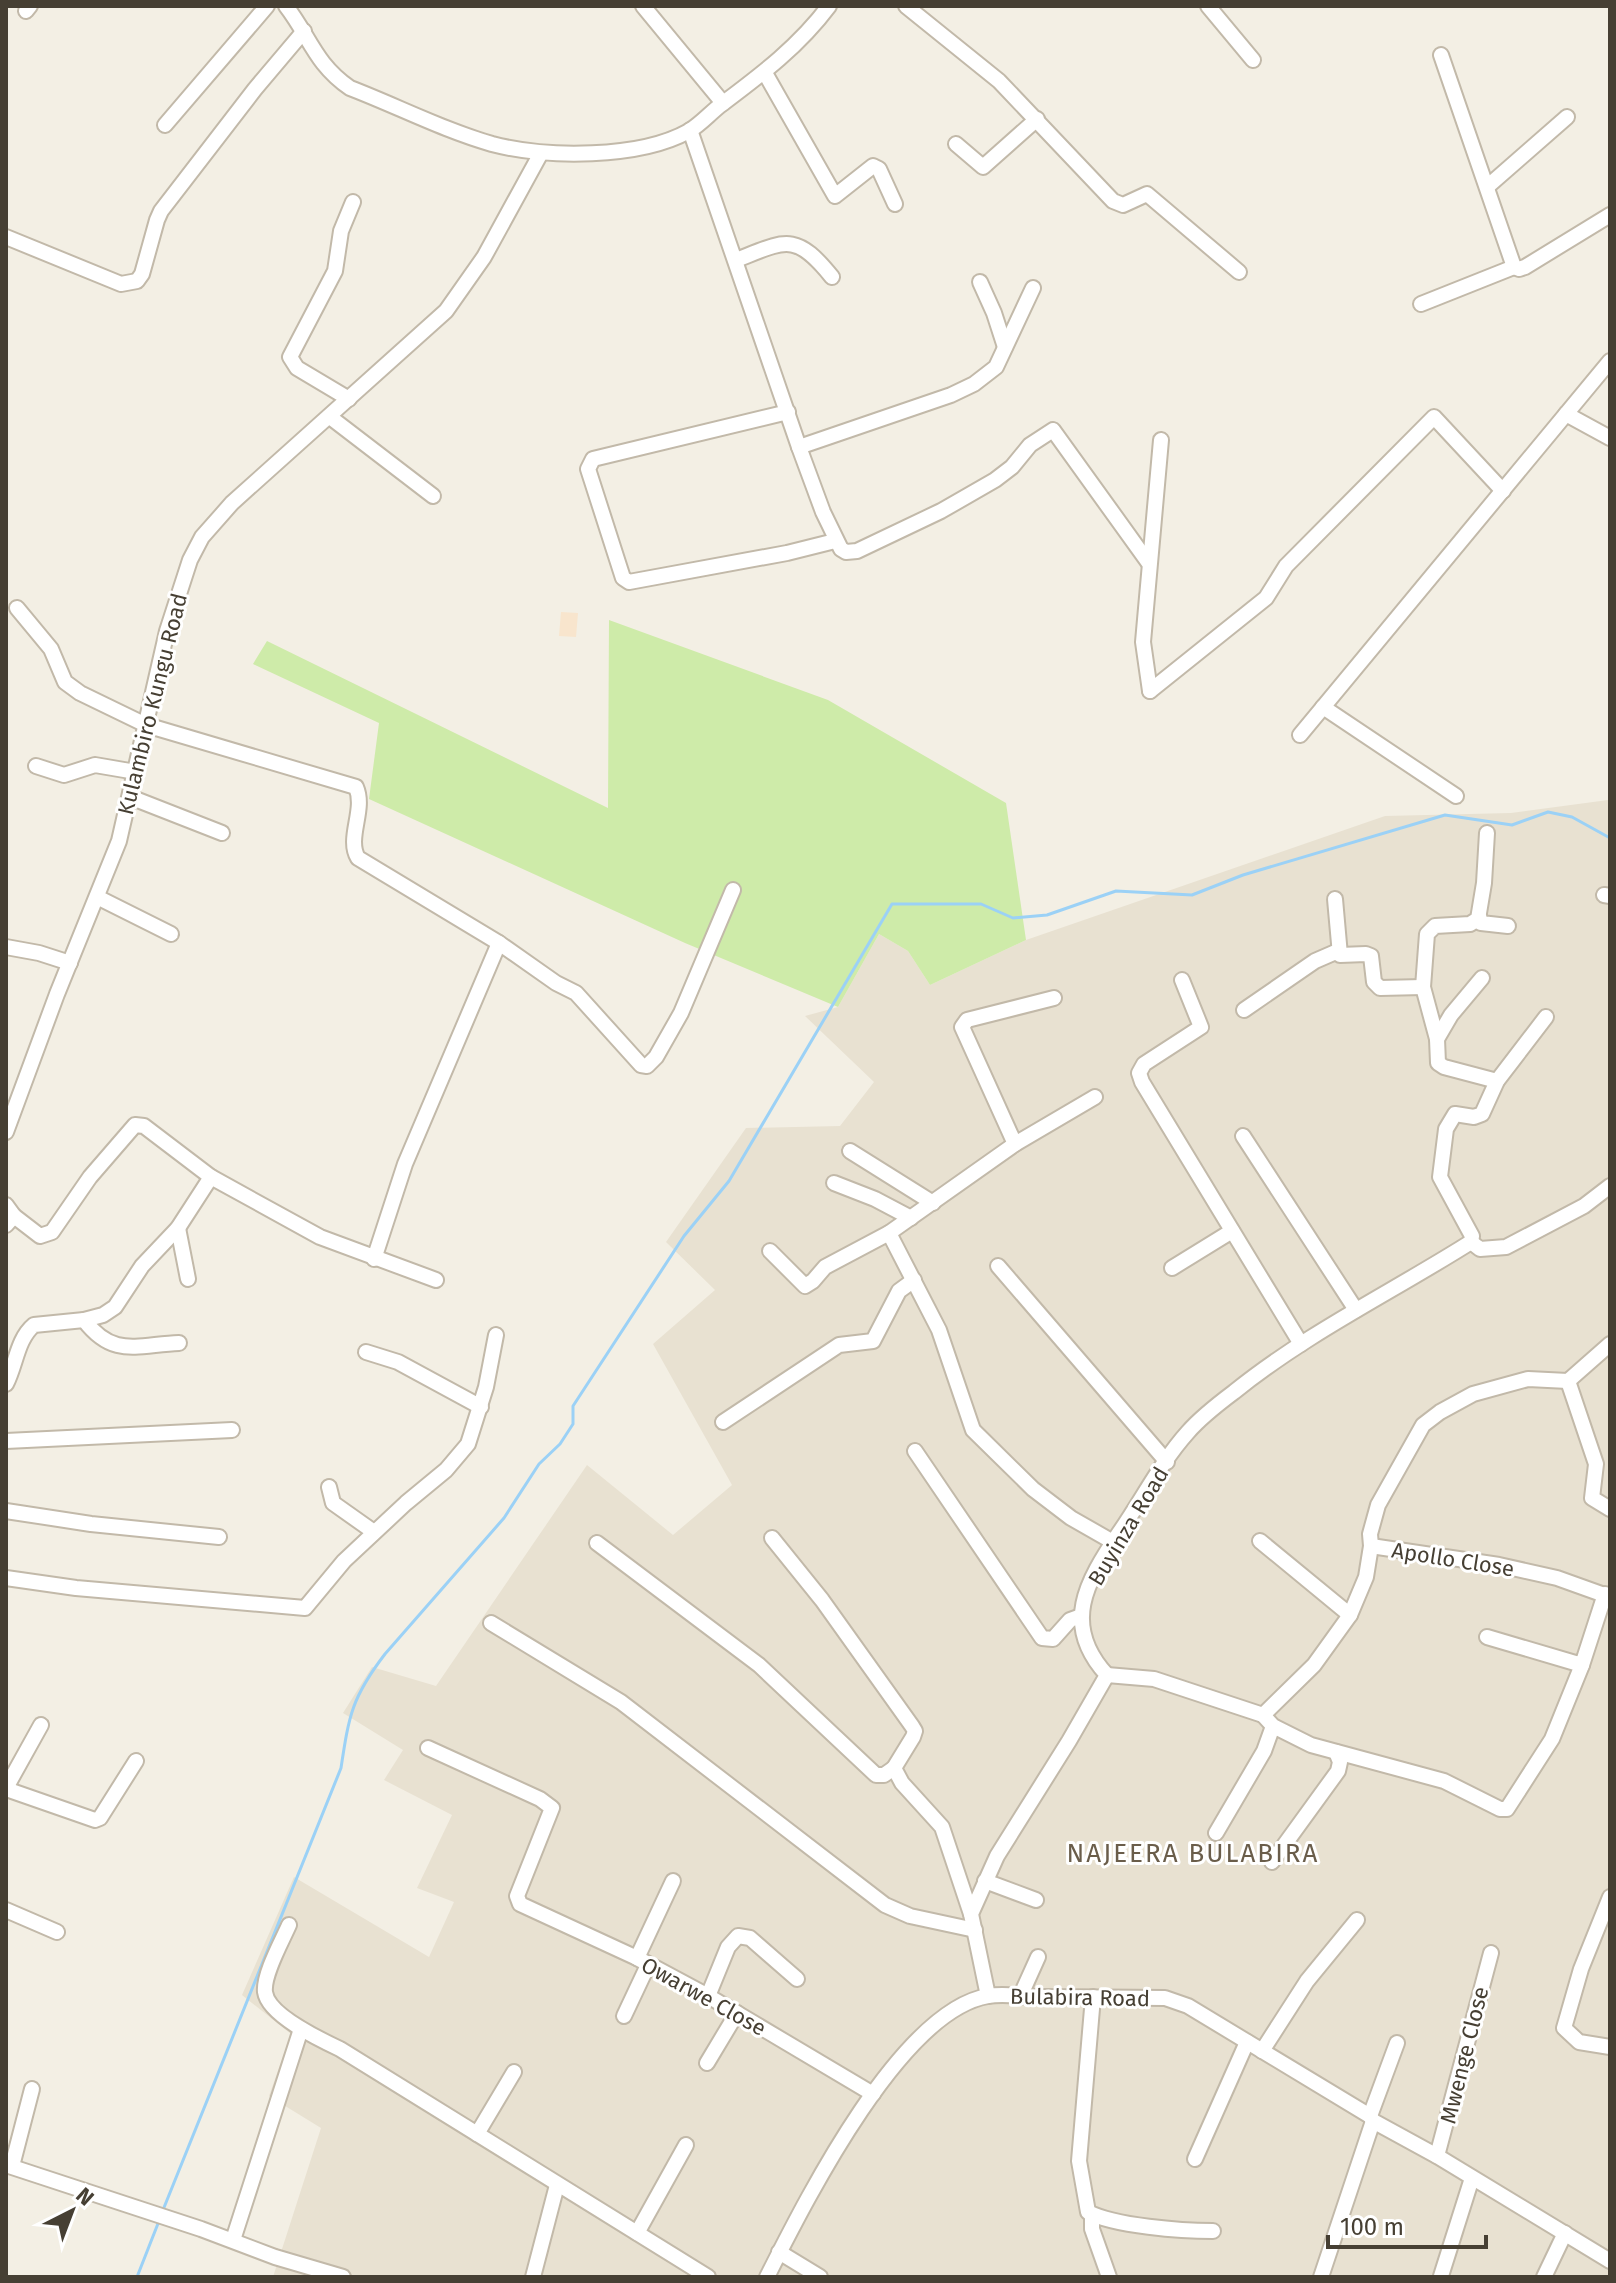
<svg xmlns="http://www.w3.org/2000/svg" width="1616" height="2283" viewBox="0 0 1616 2283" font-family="'Fira Sans',sans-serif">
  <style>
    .residential { fill: #e8e1d1 }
    .commercial { fill: #f8e5cd }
    .green { fill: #ceeba9 }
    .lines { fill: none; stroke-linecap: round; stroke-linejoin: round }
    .stream { stroke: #9bd1f6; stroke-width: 3 }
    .minor-casing { stroke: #c2b9a9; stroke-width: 18 }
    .minor { stroke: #fff; stroke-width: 14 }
    .labels { text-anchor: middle; stroke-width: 6; stroke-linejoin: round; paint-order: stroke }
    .street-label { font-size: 22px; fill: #463f33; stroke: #fff }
    .quarter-label { font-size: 26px; letter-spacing: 2px; fill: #6a5d4a; stroke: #fff }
  </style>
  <rect width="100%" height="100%" fill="#f3efe4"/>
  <polygon class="residential" points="1610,797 1610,2277 273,2277 321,2128 269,2096 291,2034 242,1995 294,1877 429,1957 454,1902 417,1888 452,1815 384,1780 403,1750 343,1713 372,1667 436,1686 587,1465 673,1535 732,1485 653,1344 715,1290 666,1242 746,1128 840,1126 874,1082 805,1016 838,1007 879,934 908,951 930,985 1026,940 1385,816 1511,813 1608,800"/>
  <polygon class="commercial" points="561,612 578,613 576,637 559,636"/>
  <polygon class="green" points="609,620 828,700 1006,803 1026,940 930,985 908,951 879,934 838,1007 685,943 369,799 379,723 253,664 267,641 608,808"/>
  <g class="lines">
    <g class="stream">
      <path d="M163 2210 341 1768C349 1715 352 1697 385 1654L504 1518 539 1464 560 1444 573 1424V1406L684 1236 729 1181 892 904H981L1013 918 1047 915 1116 891 1192 895 1243 875 1445 815 1512 825 1548 812 1572 817 1610 838"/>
      <polyline points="137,2277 159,2221"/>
    </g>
    <defs>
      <g id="minor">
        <path d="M286 6C310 37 315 64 350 88 397 106 443 130 492 144 546 158 639 159 689 131 701 124 711 112 722 104 762 74 799 46 829 6"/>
        <polyline points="643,6 723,103"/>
        <polyline points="906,6 999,81 1113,201 1123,205 1147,194 1239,272"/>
        <polyline points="1208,6 1253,60"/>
        <polyline points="26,11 30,6"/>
        <polyline points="1441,55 1514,267 1519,269 1525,267 1610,215"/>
        <polyline points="765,73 835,196 873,166 879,169 895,204"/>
        <polyline points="165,125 267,6"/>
        <polyline points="690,130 799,447 823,512 841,549 846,552 857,551 941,511 995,480 1012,467 1030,445 1053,430 1148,562"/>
        <polyline points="956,144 983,167 1037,119"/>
        <polyline points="1487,187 1567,117"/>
        <polyline points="6,237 121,284 137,281 142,274 157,220 161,211 255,89 304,31"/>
        <path d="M736 260C785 241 795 231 832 277"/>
        <polyline points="980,282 994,313 1005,347"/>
        <polyline points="1421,304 1514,267"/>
        <polyline points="349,399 297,368 290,357 335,271 341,231 353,202"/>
        <polyline points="788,412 593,459 588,469 623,578 629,582 787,553 835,541"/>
        <polyline points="1566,414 1610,438"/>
        <polyline points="330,417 433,496"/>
        <polyline points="799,447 951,395 974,384 996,367 1033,288"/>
        <path d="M17 608 51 649 65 682 80 693 146 725 356 787C366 810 346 838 358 858L499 943 556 983 576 993 641 1065 647 1066 656 1057 681 1013 733 890"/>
        <polyline points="1150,691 1266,598 1286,566 1434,417 1503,491"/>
        <polyline points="1150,691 1143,642 1161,440"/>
        <polyline points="1323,707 1456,796"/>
        <polyline points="1300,735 1610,361"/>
        <polyline points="36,766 64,775 95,765 136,772"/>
        <polyline points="130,797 222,833"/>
        <polyline points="1487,833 1484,883 1478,919 1470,924 1435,926 1427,934 1423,987 1437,1039 1438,1063 1444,1067 1497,1081"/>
        <polyline points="1604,895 1610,896"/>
        <polyline points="97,897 171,934"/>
        <polyline points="1335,899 1340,955 1366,954 1371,956 1374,982 1380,988 1423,987"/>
        <polyline points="1479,916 1481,923 1508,926"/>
        <polyline points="6,947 39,953 70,963"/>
        <polyline points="1182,980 1201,1027 1144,1064 1139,1073 1142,1082 1301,1344"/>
        <polyline points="1244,1010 1315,961 1338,951"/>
        <polyline points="1437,1039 1451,1015 1482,978"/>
        <polyline points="1095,1097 1015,1144 889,1233 939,1330 973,1430 1033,1489 1071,1518 1113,1542"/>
        <polyline points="6,1132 57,994 119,841 167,631 190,560 202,537 232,503 446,311 484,257 541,153"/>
        <polyline points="1243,1136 1356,1310"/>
        <polyline points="1015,1144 962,1027 967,1020 1054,998"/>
        <polyline points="850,1151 933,1203"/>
        <polyline points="834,1183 875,1199 911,1218"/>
        <polyline points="6,1205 14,1216 6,1225"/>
        <polyline points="14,1216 40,1236 52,1232 90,1177 135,1125 144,1126 211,1177"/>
        <polyline points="178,1228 188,1279"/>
        <polyline points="1471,1242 1480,1249 1506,1247 1584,1206 1610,1186"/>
        <polyline points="770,1251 805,1286 813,1281 825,1267 889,1233"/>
        <polyline points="374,1259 405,1164 499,943"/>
        <polyline points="998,1266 1167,1462"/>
        <polyline points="1172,1268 1232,1231"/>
        <path d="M84 1320C113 1358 136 1345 179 1343"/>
        <polyline points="366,1352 398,1362 481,1407"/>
        <polyline points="1568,1381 1596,1464 1592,1498 1610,1509"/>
        <polyline points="1568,1381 1610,1344"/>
        <path d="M6 1384C16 1365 17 1339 34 1325L84 1320 103 1315 115 1307 142 1266 178 1228 211 1177 320 1237 436 1280"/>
        <polyline points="723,1422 839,1345 873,1341 899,1291 914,1280"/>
        <polyline points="6,1441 232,1430"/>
        <polyline points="915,1451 1042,1638 1053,1639 1070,1620 1081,1616"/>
        <polyline points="329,1487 333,1503 374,1532"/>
        <polyline points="6,1511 91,1524 219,1537"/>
        <polyline points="772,1538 822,1600 912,1726 915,1731 913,1737 894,1768 902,1783 942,1827 971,1914"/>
        <polyline points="1260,1541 1350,1615"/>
        <polyline points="597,1543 759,1665 876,1775 884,1775 894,1768"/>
        <polyline points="1371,1546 1499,1565 1557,1578 1610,1597"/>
        <polyline points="6,1578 76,1588 305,1608 344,1561 406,1503 446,1470 468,1444 486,1387 496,1335"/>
        <polyline points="491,1623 621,1702 885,1905 910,1916 975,1930"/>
        <polyline points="1487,1637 1582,1665 1605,1594"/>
        <polyline points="1107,1675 1154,1679 1263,1715 1314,1665 1350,1615 1366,1577 1371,1546 1370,1534 1378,1505 1423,1425 1440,1412 1473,1394 1528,1379 1568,1381"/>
        <polyline points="1263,1715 1273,1726 1311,1745 1444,1781 1500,1809 1507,1809 1552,1739 1582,1665"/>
        <polyline points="428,1748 540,1799 552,1808 517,1896 520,1904 637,1958 708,1996 873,2094"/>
        <polyline points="6,1788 41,1725"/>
        <polyline points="6,1789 95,1820 100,1818 136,1761"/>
        <polyline points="1216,1833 1264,1751 1273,1726"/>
        <polyline points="1272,1862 1338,1771 1340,1762 1336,1752"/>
        <polyline points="985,1881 1036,1900"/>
        <polyline points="1610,1897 1581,1969 1564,2028 1579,2042 1610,2047"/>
        <polyline points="6,1910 57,1932"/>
        <path d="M289 1925C282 1941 263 1975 265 1992 268 2015 321 2040 340 2049L708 2277"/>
        <polyline points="637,1958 673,1881"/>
        <polyline points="708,1996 728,1947 738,1936 750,1938 797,1979"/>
        <path d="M988 1996 971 1914 997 1856 1069 1741 1107 1675C1061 1625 1086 1582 1119 1533 1142 1500 1161 1462 1188 1432 1201 1417 1218 1404 1234 1392 1307 1333 1392 1292 1471 1242L1472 1236 1440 1177 1446 1129 1455 1114 1474 1117 1482 1114 1497 1081 1546 1017"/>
        <polyline points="1020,1997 1038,1957"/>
        <path d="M1093 1997 1079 2161 1088 2212C1114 2226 1182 2231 1213 2231"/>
        <polyline points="624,2016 648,1965"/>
        <polyline points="1262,2051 1307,1981 1357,1920"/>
        <polyline points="707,2063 737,2013"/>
        <polyline points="1370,2116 1397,2043"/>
        <polyline points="477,2134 514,2072"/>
        <polyline points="1437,2156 1491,1953"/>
        <polyline points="1195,2159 1247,2042"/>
        <polyline points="6,2165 201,2229 275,2257 343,2277"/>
        <polyline points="12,2166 32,2089"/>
        <polyline points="1092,2215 1092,2229 1109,2277"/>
        <polyline points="637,2233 686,2145"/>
        <polyline points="233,2240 301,2029"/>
        <polyline points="779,2252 820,2277"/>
        <polyline points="1441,2276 1472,2178"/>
        <polyline points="533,2277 557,2185"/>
        <path d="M767 2277C805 2202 900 2011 988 1996 1005 1993 1025 1997 1043 1997 1083 1997 1124 1998 1165 1998L1188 2006 1370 2116 1373 2121 1437 2156 1610 2261"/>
        <polyline points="1321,2277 1373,2121"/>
        <polyline points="1544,2277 1565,2233"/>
      </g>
    </defs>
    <use href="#minor" class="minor-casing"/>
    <use href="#minor" class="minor"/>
  </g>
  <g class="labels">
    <g class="street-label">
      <text transform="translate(152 704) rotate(-76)" y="8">Kulambiro Kungu Road</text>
      <text transform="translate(1128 1526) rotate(-59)" y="8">Buyinza Road</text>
      <text transform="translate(1453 1559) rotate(9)" y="8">Apollo Close</text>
      <text transform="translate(704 1996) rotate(29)" y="8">Owarwe Close</text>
      <text transform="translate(1080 1997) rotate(1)" y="8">Bulabira Road</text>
      <text transform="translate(1464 2055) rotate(-76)" y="8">Mwenge Close</text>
    </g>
    <g class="quarter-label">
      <text x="1193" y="1862">NAJEERA BULABIRA</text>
    </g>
  </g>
  <rect width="1616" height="2283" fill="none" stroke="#463f33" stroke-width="16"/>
  <g transform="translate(72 2211) rotate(42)" stroke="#ffffff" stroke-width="6" paint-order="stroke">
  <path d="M0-6L14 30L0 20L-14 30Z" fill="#463f33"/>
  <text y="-12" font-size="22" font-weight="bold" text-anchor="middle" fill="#463f33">N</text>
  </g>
  <path d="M1328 2235v12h158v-12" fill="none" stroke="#463f33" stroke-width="4"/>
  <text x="1340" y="2235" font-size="24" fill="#463f33" stroke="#ffffff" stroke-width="6" paint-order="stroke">100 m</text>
</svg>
